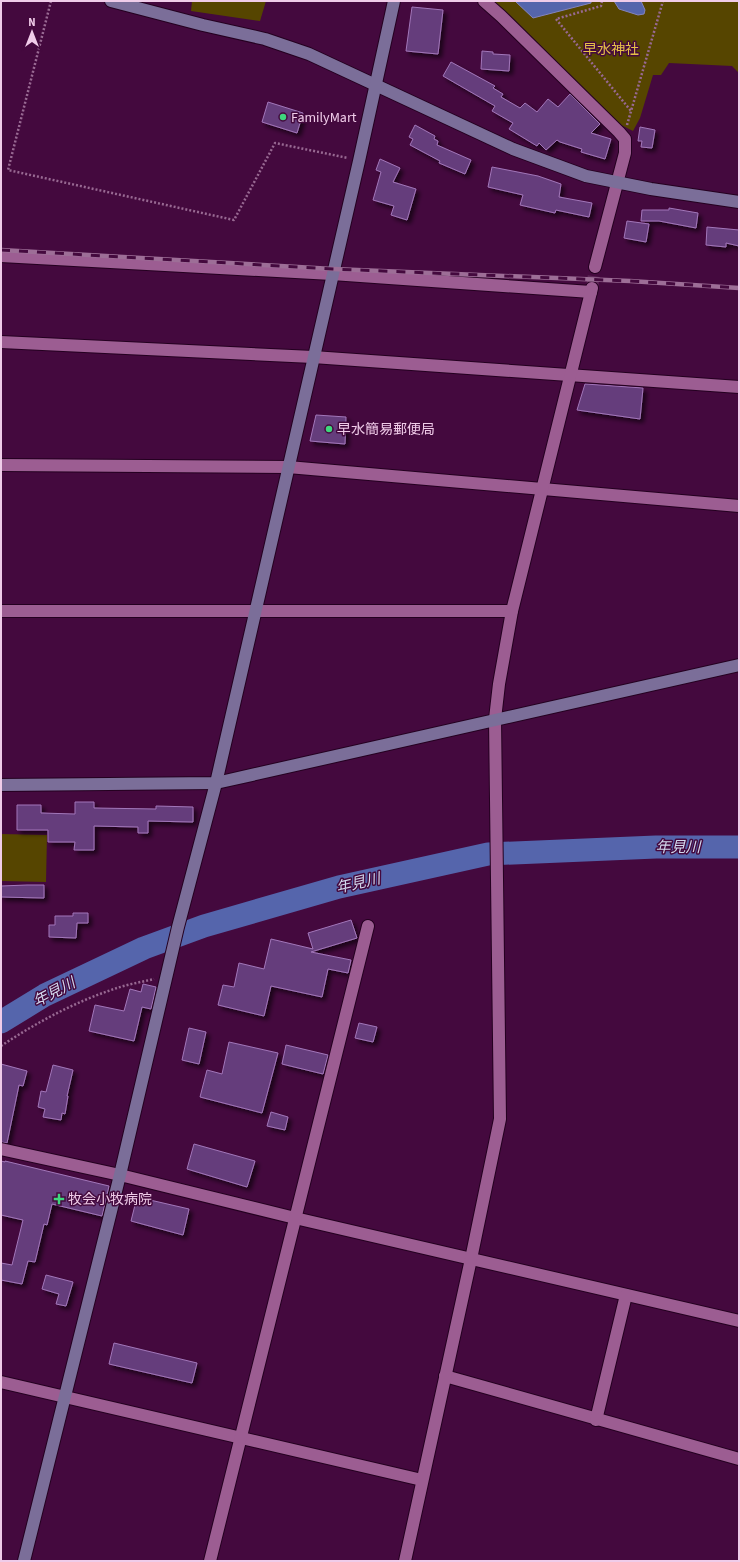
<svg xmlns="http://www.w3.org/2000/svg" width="740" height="1562" viewBox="0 0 740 1562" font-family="'Source Sans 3','Noto Sans JP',sans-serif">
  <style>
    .green { fill: #564500 }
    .water { fill: #5565ac; stroke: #8484be }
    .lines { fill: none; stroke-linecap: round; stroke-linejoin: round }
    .river { stroke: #5565ac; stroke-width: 23 }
    .building { fill: #653c7b; stroke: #a277ba; filter: url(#shadow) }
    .street-tunnel { stroke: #5e2658; stroke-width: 12; stroke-dasharray: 12 6; stroke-linecap: butt }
    .street-casing { stroke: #240020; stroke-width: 14 }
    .secondary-casing { stroke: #240020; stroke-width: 14 }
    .path { stroke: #986992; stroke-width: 2.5; stroke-dasharray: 2 2; stroke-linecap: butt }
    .street { stroke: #9c5d92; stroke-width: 12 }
    .secondary { stroke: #7b6e99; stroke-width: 12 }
    .rail-casing { stroke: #9d6e97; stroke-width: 4.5 }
    .rail { stroke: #44093e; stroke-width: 3; stroke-dasharray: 9; stroke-linecap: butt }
    .poi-dot { fill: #3fd77d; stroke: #44093e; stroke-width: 1.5 }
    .labels { text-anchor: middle; stroke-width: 3; stroke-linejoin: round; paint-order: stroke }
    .park-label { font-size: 14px; fill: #e5c247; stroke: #44093e }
    .poi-label { font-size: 14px; fill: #f0cce9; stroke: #44093e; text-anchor: start }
    .water-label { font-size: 15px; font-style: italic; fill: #d3d9ee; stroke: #44093e }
  </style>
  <defs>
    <filter id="shadow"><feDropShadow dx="3.5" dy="3.5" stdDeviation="2" flood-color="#0009"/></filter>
  </defs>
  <rect width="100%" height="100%" fill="#44093e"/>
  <g class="green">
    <polygon points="192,1 266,1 260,21 191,11"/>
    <polygon points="491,1 739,1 739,73 732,66 669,63 661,75 653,75 640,118 633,131 617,123"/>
    <polygon points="1,834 47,835 46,882 1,881"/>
  </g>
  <g class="water">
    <polygon points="515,1 591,1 591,3 533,18"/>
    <polygon points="614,1 641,1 645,10 644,14 638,15 619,9"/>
  </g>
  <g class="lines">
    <polyline class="river" points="1,1022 45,995 144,948 204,926 339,887 488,854 656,847 739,847"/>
  </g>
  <g class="building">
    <polygon points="412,7 443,10 438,54 406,51"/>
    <polygon points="482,51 493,52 493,54 510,55 509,71 481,69"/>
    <polygon points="451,62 495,86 493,88 503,94 501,97 520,108 525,103 537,112 548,99 558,107 570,94 600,124 591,133 611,139 605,159 581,152 582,149 560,142 557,140 546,150 539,143 537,146 509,129 513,123 492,111 495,106 443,76"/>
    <polygon points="268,102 303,113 297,133 262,122"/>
    <polygon points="415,125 435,136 434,139 438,141 437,145 471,160 465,174 439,163 440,161 410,145 413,139 409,137"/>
    <polygon points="640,127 655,130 652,148 641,147 642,141 638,141"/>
    <polygon points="380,159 400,168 393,182 416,189 407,220 391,215 394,206 373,200 381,172 376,170"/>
    <polygon points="492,167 538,176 561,184 559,197 592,203 589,217 556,210 555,213 520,205 523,195 488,187"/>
    <polygon points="669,208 698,213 696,228 659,221 641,221 642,210 669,210"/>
    <polygon points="627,221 649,224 646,242 624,238"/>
    <polygon points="707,227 739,230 739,246 726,243 726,247 706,245"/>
    <polygon points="585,384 643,388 640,419 577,410"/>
    <polygon points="316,415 346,417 345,444 310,441"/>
    <polygon points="75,802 94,802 94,808 156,809 156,806 193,807 193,822 148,821 148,833 138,833 138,827 94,826 94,850 74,850 75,842 48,842 48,830 17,830 17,805 41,805 41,813 75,814"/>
    <polygon points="27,885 44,885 44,898 1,897 1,886"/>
    <polygon points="73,913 88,913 88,923 77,923 76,938 49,937 49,925 55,925 55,916 73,916"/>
    <polygon points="351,920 357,938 311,952 351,960 348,973 328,969 322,997 271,986 264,1016 218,1005 223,985 234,987 239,963 264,969 271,939 313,949 308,933"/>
    <polygon points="143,984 156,987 151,1009 142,1007 134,1041 89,1031 95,1005 124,1011 130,989 141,992"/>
    <polygon points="359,1023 377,1027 373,1042 355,1038"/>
    <polygon points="189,1028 206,1032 199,1064 182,1060"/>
    <polygon points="229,1042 278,1053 262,1113 200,1097 207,1070 222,1074"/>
    <polygon points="286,1045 328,1055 323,1074 282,1064"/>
    <polygon points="1,1064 27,1071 23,1086 19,1085 7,1143 1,1142"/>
    <polygon points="53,1065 73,1070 67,1096 68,1096 65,1114 62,1113 61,1120 43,1117 45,1109 38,1107 41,1091 46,1092"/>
    <polygon points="271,1112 288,1117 285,1130 267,1126"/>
    <polygon points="194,1144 255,1161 247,1187 187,1169"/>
    <polygon points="1,1161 5,1162 5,1161 109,1186 102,1216 52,1204 47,1225 44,1224 35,1262 28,1261 22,1284 1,1280 1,1263 12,1265 23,1220 1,1215"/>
    <polygon points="137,1197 189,1209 183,1235 131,1221"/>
    <polygon points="46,1275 73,1282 66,1306 56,1304 59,1294 42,1289"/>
    <polygon points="114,1343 197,1363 192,1383 109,1364"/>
  </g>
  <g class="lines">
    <polyline class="street-tunnel" points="592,288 595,267"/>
    <defs>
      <g id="street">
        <polyline points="484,1 501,16 619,132 625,139 625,153 595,267"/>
        <polyline points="1,256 332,274 591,292"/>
        <polyline points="1,342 313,357 739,387"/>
        <polyline points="1,465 288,467 739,506"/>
        <polyline points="1,611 512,611"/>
        <polyline points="1,1149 120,1175 295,1218 739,1321"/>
        <polyline points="445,1376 739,1459"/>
        <polyline points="1,1382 422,1480"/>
        <polyline points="596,1420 626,1295"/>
        <polyline points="210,1561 368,926"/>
        <polyline points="405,1561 471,1259 500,1119 495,719 499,684 512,611 592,288"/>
      </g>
      <g id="secondary">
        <polyline points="111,1 203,25 265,39 309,54 513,149 586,176 651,189 739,202"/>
        <polyline points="1,785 216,783 739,665"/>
        <polyline points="24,1561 120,1175 178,927 216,783 359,161 394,1"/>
      </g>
    </defs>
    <use href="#street" class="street-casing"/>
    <use href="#secondary" class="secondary-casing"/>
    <g class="path">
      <polyline points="51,1 8,170 234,220 275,143 348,158"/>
      <polyline points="602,1 601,6 556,19 631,111"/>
      <polyline points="627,125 663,1"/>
      <path d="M1 1046C37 1022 77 1001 117 988 129 984 142 982 154 979"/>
    </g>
    <use href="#street" class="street"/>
    <use href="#secondary" class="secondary"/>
    <defs>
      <polyline id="rail" points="1,250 333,269 630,281 739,288"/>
    </defs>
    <use href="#rail" class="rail-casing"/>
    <use href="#rail" class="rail"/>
  </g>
  <g class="poi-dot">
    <circle cx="283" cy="117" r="4"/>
    <circle cx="329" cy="429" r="4"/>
    <path d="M57 1193h4v4h4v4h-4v4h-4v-4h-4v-4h4z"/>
  </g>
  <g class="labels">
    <g class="park-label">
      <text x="611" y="54">早水神社</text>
    </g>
    <g class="poi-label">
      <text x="291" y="122">FamilyMart</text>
      <text x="337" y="434">早水簡易郵便局</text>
      <text x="68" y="1204">牧会小牧病院</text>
    </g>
    <g class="water-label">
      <text x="678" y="852">年見川</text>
      <text transform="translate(358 883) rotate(-13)" y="5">年見川</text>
      <text transform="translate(54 992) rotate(-28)" y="5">年見川</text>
    </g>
  </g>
  <rect width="740" height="1562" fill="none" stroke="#f0cce9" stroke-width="4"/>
  <g transform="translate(32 32)" stroke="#44093e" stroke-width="3" paint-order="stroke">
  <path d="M0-3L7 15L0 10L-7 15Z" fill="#f0cce9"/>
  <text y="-6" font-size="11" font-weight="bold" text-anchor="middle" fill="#f0cce9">N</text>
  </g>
</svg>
